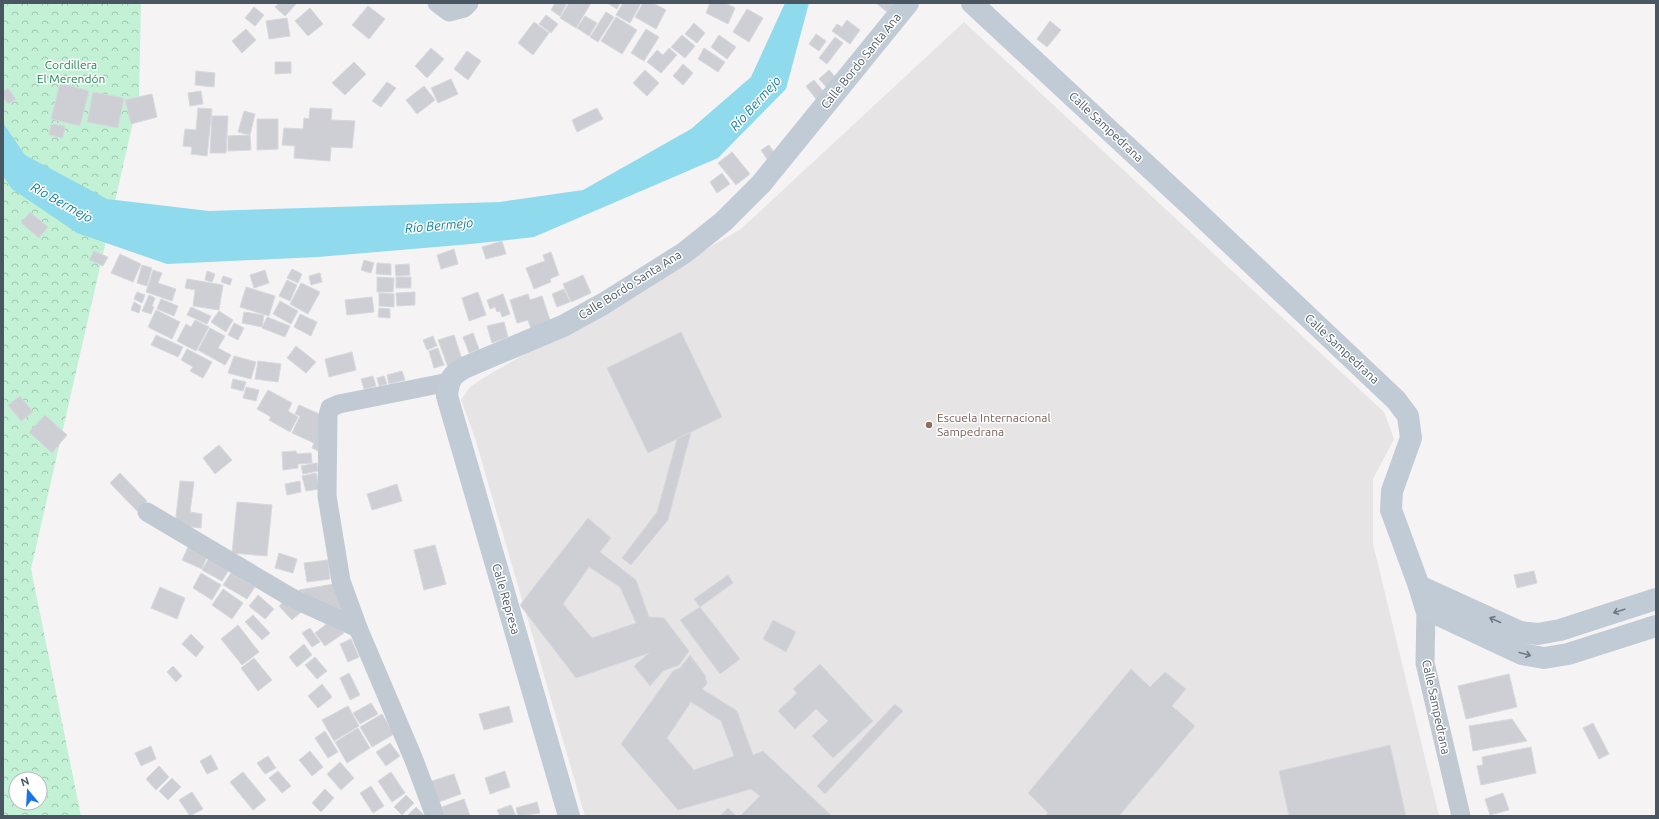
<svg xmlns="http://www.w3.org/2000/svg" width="1659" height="819" viewBox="0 0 1659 819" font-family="Ubuntu,sans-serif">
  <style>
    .education { fill: #e6e4e5 }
    .forest { fill: url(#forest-crowns); fill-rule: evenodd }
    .water { fill: #90daee }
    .building { fill: #cdcfd5; stroke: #d7d9de; fill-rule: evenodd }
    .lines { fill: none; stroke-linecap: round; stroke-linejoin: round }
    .street { stroke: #c1cad2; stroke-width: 19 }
    .secondary { stroke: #c1cbd6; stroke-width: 22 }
    .oneway { stroke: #6e7984 }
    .education-dot { fill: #8d6e63; stroke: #fff; stroke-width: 1.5 }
    .labels { text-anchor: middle; stroke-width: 3; stroke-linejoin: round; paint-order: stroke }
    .street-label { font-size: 12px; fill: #4a5661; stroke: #fff }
    .park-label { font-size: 12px; fill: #17864f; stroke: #fff }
    .education-label { font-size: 12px; fill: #785e54; stroke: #fff; text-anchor: start }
    .water-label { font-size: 13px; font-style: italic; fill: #0c7c9b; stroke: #fff }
  </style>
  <defs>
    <pattern id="forest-crowns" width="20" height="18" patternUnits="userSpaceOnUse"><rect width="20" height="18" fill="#c3f1d5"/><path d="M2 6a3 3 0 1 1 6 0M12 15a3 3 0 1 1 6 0" fill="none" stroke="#a0c6b0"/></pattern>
  </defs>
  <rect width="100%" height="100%" fill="#f5f3f3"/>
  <polygon class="education" points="964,22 1384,412 1394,439 1373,479 1373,544 1439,816 585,816 475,438 461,400 470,387 485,377 741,229"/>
  <path class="forest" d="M3 3H141L139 96 31 569 81 816H3ZM16 779H40V803H16Z"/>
  <polygon class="water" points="785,3 809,3 786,89 718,158 534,237 471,244 318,257 167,264 77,233 12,189 3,176 3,123 25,155 107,199 209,211 500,202 583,190 691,129 751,77"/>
  <g class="building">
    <polygon points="279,3 297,3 285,16 275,7"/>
    <polygon points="555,3 567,3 560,16 551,10"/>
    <polygon points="569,3 591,3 576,28 560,18"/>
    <polygon points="607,3 620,3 617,9"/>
    <polygon points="623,3 641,3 630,23 616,15"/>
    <polygon points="643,3 653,3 666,10 656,29 635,17"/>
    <polygon points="710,3 725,3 735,8 728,24 706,13"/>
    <polygon points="876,3 894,3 887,12"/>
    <polygon points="368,6 385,19 369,39 352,25"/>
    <polygon points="254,7 264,15 255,26 245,18"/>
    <polygon points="310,8 323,24 308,36 295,21"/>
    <polygon points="747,9 763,18 749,42 733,32"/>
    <polygon points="606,12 614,17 598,42 590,37"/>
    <polygon points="546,15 558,24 551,33 539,24"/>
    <polygon points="585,16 597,23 589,36 577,28"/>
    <polygon points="616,17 637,30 622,54 601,41"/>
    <polygon points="287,18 290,36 269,39 266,21"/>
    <polygon points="847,20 860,30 850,44 832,31 837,24 842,27"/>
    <polygon points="1050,21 1061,30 1047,47 1037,39"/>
    <polygon points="534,22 549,33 533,55 518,43"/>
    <polygon points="694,23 705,33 697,43 685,34"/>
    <polygon points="246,29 256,40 242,53 232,41"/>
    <polygon points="646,29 659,37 644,61 631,53"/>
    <polygon points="816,34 826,41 819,51 809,44"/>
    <polygon points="682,35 695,46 685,58 671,47"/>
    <polygon points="719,35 736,47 727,59 711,47"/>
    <polygon points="835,37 843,43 827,64 819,58"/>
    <polygon points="431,48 444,59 427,78 415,66"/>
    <polygon points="669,48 677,55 661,73 647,62 657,50 663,55"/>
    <polygon points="704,48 725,62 718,72 698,59"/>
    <polygon points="467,51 481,61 468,80 454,69"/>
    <polygon points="275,62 291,62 291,73 275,74"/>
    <polygon points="354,62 366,74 345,95 332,83"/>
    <polygon points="683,64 693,73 683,85 673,76"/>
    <polygon points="645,70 659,83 647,96 633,83"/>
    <polygon points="829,70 839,81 829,90 819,79"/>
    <polygon points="196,71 215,73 214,87 195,85"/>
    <polygon points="451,79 458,94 438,103 431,88"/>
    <polygon points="814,80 824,92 816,99 806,86"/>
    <polygon points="387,82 396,88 381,107 372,101"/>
    <polygon points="60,83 89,91 80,126 51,119"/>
    <polygon points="424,86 435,100 417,114 406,100"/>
    <polygon points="8,88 16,99 8,104 3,97 3,92"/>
    <polygon points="201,91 203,104 190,106 188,93"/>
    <polygon points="93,92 124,98 118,128 87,122"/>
    <polygon points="152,94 157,117 131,124 125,100"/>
    <polygon points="198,108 212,109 207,156 191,154 192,147 183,146 185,129 196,130"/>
    <polygon points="310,108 332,109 331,120 355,121 352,148 331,147 330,161 294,158 295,146 282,145 284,128 303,129 304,118 309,119"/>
    <polygon points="597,108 603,119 577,132 572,120"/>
    <polygon points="244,111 255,114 250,135 238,132"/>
    <polygon points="212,116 228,116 226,153 210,153"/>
    <polygon points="257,119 278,119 278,149 257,150"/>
    <polygon points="51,124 65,126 63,138 49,135"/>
    <polygon points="250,135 251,150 228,151 228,136"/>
    <polygon points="769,145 778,158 770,164 761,150"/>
    <polygon points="732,152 750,174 736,185 718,163"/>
    <polygon points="722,173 730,184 717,193 710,182"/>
    <polygon points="30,212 48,227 39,238 21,223"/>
    <polygon points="502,241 506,254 486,259 482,247"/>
    <polygon points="454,249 458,264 441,269 437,255"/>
    <polygon points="94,251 108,257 103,266 89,260"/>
    <polygon points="551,252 559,275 550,279 551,282 534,289 526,268 545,261 543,255"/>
    <polygon points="120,254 141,264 133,282 111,273"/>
    <polygon points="364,260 374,263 371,273 361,270"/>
    <polygon points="377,263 391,264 391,275 376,274"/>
    <polygon points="409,264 410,275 396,276 395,265"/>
    <polygon points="142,265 152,268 147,286 137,283"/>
    <polygon points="292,269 302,274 298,283 287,278"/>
    <polygon points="153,270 162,273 158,283 176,289 172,301 146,292"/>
    <polygon points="265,270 269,283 254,288 250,275"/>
    <polygon points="207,271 215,274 212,282 205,280"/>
    <polygon points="320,273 322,282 311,285 309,276"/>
    <polygon points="583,275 591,293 571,302 563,284"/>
    <polygon points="223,276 232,279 230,285 221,282"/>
    <polygon points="377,277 394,278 393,292 377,292"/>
    <rect x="396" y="277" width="15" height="11"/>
    <polygon points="187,279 223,285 219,310 193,306 195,290 185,288"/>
    <polygon points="287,280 297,285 290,301 279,296"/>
    <polygon points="301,283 320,292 308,314 290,304"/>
    <polygon points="246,287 275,296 269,316 240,307"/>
    <polygon points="564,289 570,302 557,307 552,294"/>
    <polygon points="137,292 145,295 142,303 134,299"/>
    <polygon points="415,292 415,305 397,306 396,293"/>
    <polygon points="478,292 486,315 469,321 462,298"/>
    <polygon points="379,293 394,294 394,307 379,306"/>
    <polygon points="503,294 510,314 502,317 500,311 497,312 495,307 490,309 487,300"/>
    <polygon points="528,294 530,300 542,296 552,326 532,332 528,320 517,323 510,300"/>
    <polygon points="149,295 155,298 152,306 154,307 151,314 142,311"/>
    <polygon points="372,297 374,312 347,315 345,300"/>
    <polygon points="161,299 178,306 174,316 157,309"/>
    <polygon points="280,301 298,311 291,324 273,314"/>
    <polygon points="134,302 141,306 139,313 131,310"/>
    <polygon points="191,307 211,316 207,324 187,315"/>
    <polygon points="379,308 390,309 390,318 378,317"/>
    <polygon points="156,310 180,322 172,339 148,327"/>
    <polygon points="219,311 233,320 226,332 211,322"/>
    <polygon points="244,312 264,315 262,327 242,323"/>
    <polygon points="300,314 317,322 311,336 294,327"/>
    <polygon points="267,317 290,326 285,337 262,328"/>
    <polygon points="195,320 209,327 196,351 177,341 186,324 191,327"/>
    <polygon points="504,322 508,337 492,343 487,326"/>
    <polygon points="234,323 244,328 238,340 228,335"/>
    <polygon points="210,328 225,336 218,348 231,355 225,365 198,350"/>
    <polygon points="681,332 722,417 648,453 607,368"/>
    <polygon points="473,333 479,349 469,353 463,337"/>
    <polygon points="156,335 183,347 178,357 151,345"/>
    <polygon points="454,335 463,362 448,367 438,340"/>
    <polygon points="433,336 437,346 427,350 423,340"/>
    <polygon points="296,346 316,362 306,373 287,358"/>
    <polygon points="438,348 444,365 434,368 429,351"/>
    <polygon points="187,349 212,362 203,378 190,371 193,367 181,360"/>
    <polygon points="352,352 356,370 329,377 325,359"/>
    <polygon points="234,356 256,362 251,379 228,373"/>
    <polygon points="258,361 281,364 278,382 255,379"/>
    <polygon points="402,371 405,380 389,384 387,375"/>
    <polygon points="373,376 376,386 364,389 361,379"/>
    <polygon points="384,376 387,384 379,386 377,378"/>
    <polygon points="233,379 246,382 243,391 231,388"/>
    <polygon points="246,387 259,390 256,401 243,398"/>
    <polygon points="268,390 292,403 288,411 298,417 290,432 269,420 271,417 257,409"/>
    <polygon points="20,396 33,412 21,421 8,405"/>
    <polygon points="299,405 324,416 321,452 312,448 314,443 292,433 300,416 295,414"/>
    <polygon points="45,415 67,435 52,453 29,432"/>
    <polygon points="691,432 668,520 631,565 622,558 657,512 677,439"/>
    <polygon points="219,445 232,460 215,474 203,458"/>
    <polygon points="296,451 297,454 311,453 312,463 298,464 298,468 283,470 282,452"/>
    <polygon points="317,463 318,471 303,474 301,466"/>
    <polygon points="120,473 147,501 137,511 110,483"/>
    <polygon points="316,473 319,489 306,491 302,476"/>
    <polygon points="180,481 194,482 190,512 202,514 201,528 175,525"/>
    <polygon points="300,481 301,492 287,495 285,484"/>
    <polygon points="397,484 402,501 372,510 367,494"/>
    <polygon points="237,502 272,505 267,556 232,553"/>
    <path d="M588 518 611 538 600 552 636 580 649 617 664 618 689 651 679 665 663 671 650 686 634 666 649 653 576 678 520 605ZM589 567 620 587 636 623 592 638 563 604Z"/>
    <polygon points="189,545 208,554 202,569 182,560"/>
    <polygon points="435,545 446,584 424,590 414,550"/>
    <polygon points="279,553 297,559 293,573 275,568"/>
    <polygon points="210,556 230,568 222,581 202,570"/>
    <polygon points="328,560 330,579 307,582 304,563"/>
    <polygon points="1534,571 1537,583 1517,588 1514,575"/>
    <polygon points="201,573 221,585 212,600 193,588"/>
    <polygon points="231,573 255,587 247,599 223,585"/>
    <polygon points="728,575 733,583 700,607 694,599"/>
    <polygon points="334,584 343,617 299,590"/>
    <polygon points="160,587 185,598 177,619 151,608"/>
    <polygon points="223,589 243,603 232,619 212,605"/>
    <polygon points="258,595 274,609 265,619 249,606"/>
    <polygon points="289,597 301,612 292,620 279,606"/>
    <polygon points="700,607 740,659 720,674 680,620"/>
    <polygon points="253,615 270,633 262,640 245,622"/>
    <polygon points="333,619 344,633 325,646 315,633"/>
    <polygon points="773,620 796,632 786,652 763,639"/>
    <polygon points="238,625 259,652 242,665 221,639"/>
    <polygon points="310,628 320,642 312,647 302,633"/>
    <polygon points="191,634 204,647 196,657 182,644"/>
    <polygon points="351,639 359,657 348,662 340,644"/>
    <polygon points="304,644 312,655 297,667 289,657"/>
    <path d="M690 655 705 675 707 684 702 689 737 711 753 755 763 751 832 816H740L760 796 751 789 678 810 621 744 673 671 680 668ZM691 702 721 721 734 756 694 770 667 738Z"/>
    <polygon points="315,657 327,671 317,679 305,665"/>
    <polygon points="254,658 272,680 258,691 241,668"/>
    <polygon points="820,664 873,721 833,758 812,736 828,721 816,709 795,729 778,711 797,693 793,689"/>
    <polygon points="173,666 182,676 176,682 167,672"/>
    <polygon points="1131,669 1150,687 1165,672 1186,689 1172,706 1195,726 1119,816 1045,816 1048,813 1028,793"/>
    <polygon points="349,673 360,695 350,700 340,678"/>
    <polygon points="1509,674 1517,707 1466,719 1458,686"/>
    <polygon points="322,684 332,697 318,708 308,696"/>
    <polygon points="371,703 378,714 360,724 353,713"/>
    <polygon points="895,704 903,711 825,794 817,786"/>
    <polygon points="348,706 359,726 334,741 322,720"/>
    <polygon points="509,706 513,722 484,730 479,714"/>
    <polygon points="382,714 394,734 372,747 360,727"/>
    <polygon points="1512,719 1527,741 1473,751 1469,726"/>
    <polygon points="1593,723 1609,754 1599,759 1583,728"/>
    <polygon points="358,728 370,748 347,763 335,742"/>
    <polygon points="325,731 338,752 328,758 315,738"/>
    <polygon points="390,743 400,756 386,766 376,752"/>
    <polygon points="1390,745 1406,816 1289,816 1279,771"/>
    <polygon points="151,746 156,759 141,766 135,753"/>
    <polygon points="1531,747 1536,773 1481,785 1477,766 1483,765 1482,757"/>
    <polygon points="310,751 323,767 312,776 299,760"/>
    <polygon points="211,755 218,769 207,774 200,761"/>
    <polygon points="268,756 276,768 265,774 257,763"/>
    <polygon points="340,762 354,778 341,790 327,774"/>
    <polygon points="159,766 169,777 156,790 146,779"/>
    <polygon points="278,771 291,786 282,793 269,778"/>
    <polygon points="505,771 510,787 490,794 485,778"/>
    <polygon points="243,772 266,800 253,810 230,782"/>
    <polygon points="391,772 405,793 392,802 378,781"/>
    <polygon points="454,774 461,794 436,803 429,782"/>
    <polygon points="172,778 181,787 168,800 159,791"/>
    <polygon points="371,786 384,806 373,813 360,793"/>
    <polygon points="325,789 334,798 321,812 312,803"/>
    <polygon points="192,792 203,809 190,816 179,800"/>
    <polygon points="1503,793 1509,810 1490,815 1485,799"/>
    <polygon points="406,795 414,803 402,815 394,807"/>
    <polygon points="464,799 470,816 445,816 442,807"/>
    <polygon points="537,802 540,813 518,816 516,808"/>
    <polygon points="511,805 516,816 500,816 497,810"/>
    <polygon points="416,807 425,816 407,816"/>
    <polygon points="728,808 736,816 720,816"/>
  </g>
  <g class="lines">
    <g class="street">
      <polyline points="437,3 449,12 464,8 469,3"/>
      <polyline points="147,512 292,598 358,628"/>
      <polyline points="1426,609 1425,663 1461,816"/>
      <polyline points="435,816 414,760 358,628 341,581 327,496 328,415 330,408 339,404 449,382"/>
    </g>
    <g class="secondary">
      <polyline points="972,3 1194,209 1396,400 1408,416 1411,438 1392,491 1391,510 1419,586 1426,609 1522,654 1544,658 1568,654 1656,626"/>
      <polyline points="1419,586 1520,632 1538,634 1560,630 1656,599"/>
      <path d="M569 816 447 396C449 379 451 375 466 367L563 326 603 304 684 253 724 221 761 184 908 3"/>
    </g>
  </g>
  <defs><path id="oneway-shaft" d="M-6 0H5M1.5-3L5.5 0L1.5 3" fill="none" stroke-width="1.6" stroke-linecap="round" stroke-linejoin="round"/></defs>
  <g class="oneway">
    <use href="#oneway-shaft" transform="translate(1619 611) rotate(162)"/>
    <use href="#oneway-shaft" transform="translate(1495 620) rotate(-156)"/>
    <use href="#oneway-shaft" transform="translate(1525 654) rotate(15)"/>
  </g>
  <circle class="education-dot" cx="929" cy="425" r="4"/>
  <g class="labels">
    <g class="street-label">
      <text transform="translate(861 61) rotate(-51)" y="4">Calle Bordo Santa Ana</text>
      <text transform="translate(1106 127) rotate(43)" y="4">Calle Sampedrana</text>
      <text transform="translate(630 285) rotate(-32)" y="4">Calle Bordo Santa Ana</text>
      <text transform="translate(1342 349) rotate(43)" y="4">Calle Sampedrana</text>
      <text transform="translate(506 599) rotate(74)" y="4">Calle Represa</text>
      <text transform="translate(1436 707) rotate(78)" y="4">Calle Sampedrana</text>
    </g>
    <g class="park-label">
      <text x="71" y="69">Cordillera<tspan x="71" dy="14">El Merendón</tspan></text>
    </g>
    <g class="education-label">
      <text x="937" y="422">Escuela Internacional<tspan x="937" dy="14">Sampedrana</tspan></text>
    </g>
    <g class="water-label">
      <text transform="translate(755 103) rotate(-48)" y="5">Río Bermejo</text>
      <text transform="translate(62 202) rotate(29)" y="5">Río Bermejo</text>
      <text transform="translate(439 225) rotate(-5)" y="5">Río Bermejo</text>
    </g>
  </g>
  <rect width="1659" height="819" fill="none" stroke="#4a5661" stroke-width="8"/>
  <g transform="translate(28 791) rotate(342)"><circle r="19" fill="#ffffff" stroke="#b7bbc0"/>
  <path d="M0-3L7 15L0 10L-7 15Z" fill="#1a73e8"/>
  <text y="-6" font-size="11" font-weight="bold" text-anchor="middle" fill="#4a5661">N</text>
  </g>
</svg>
